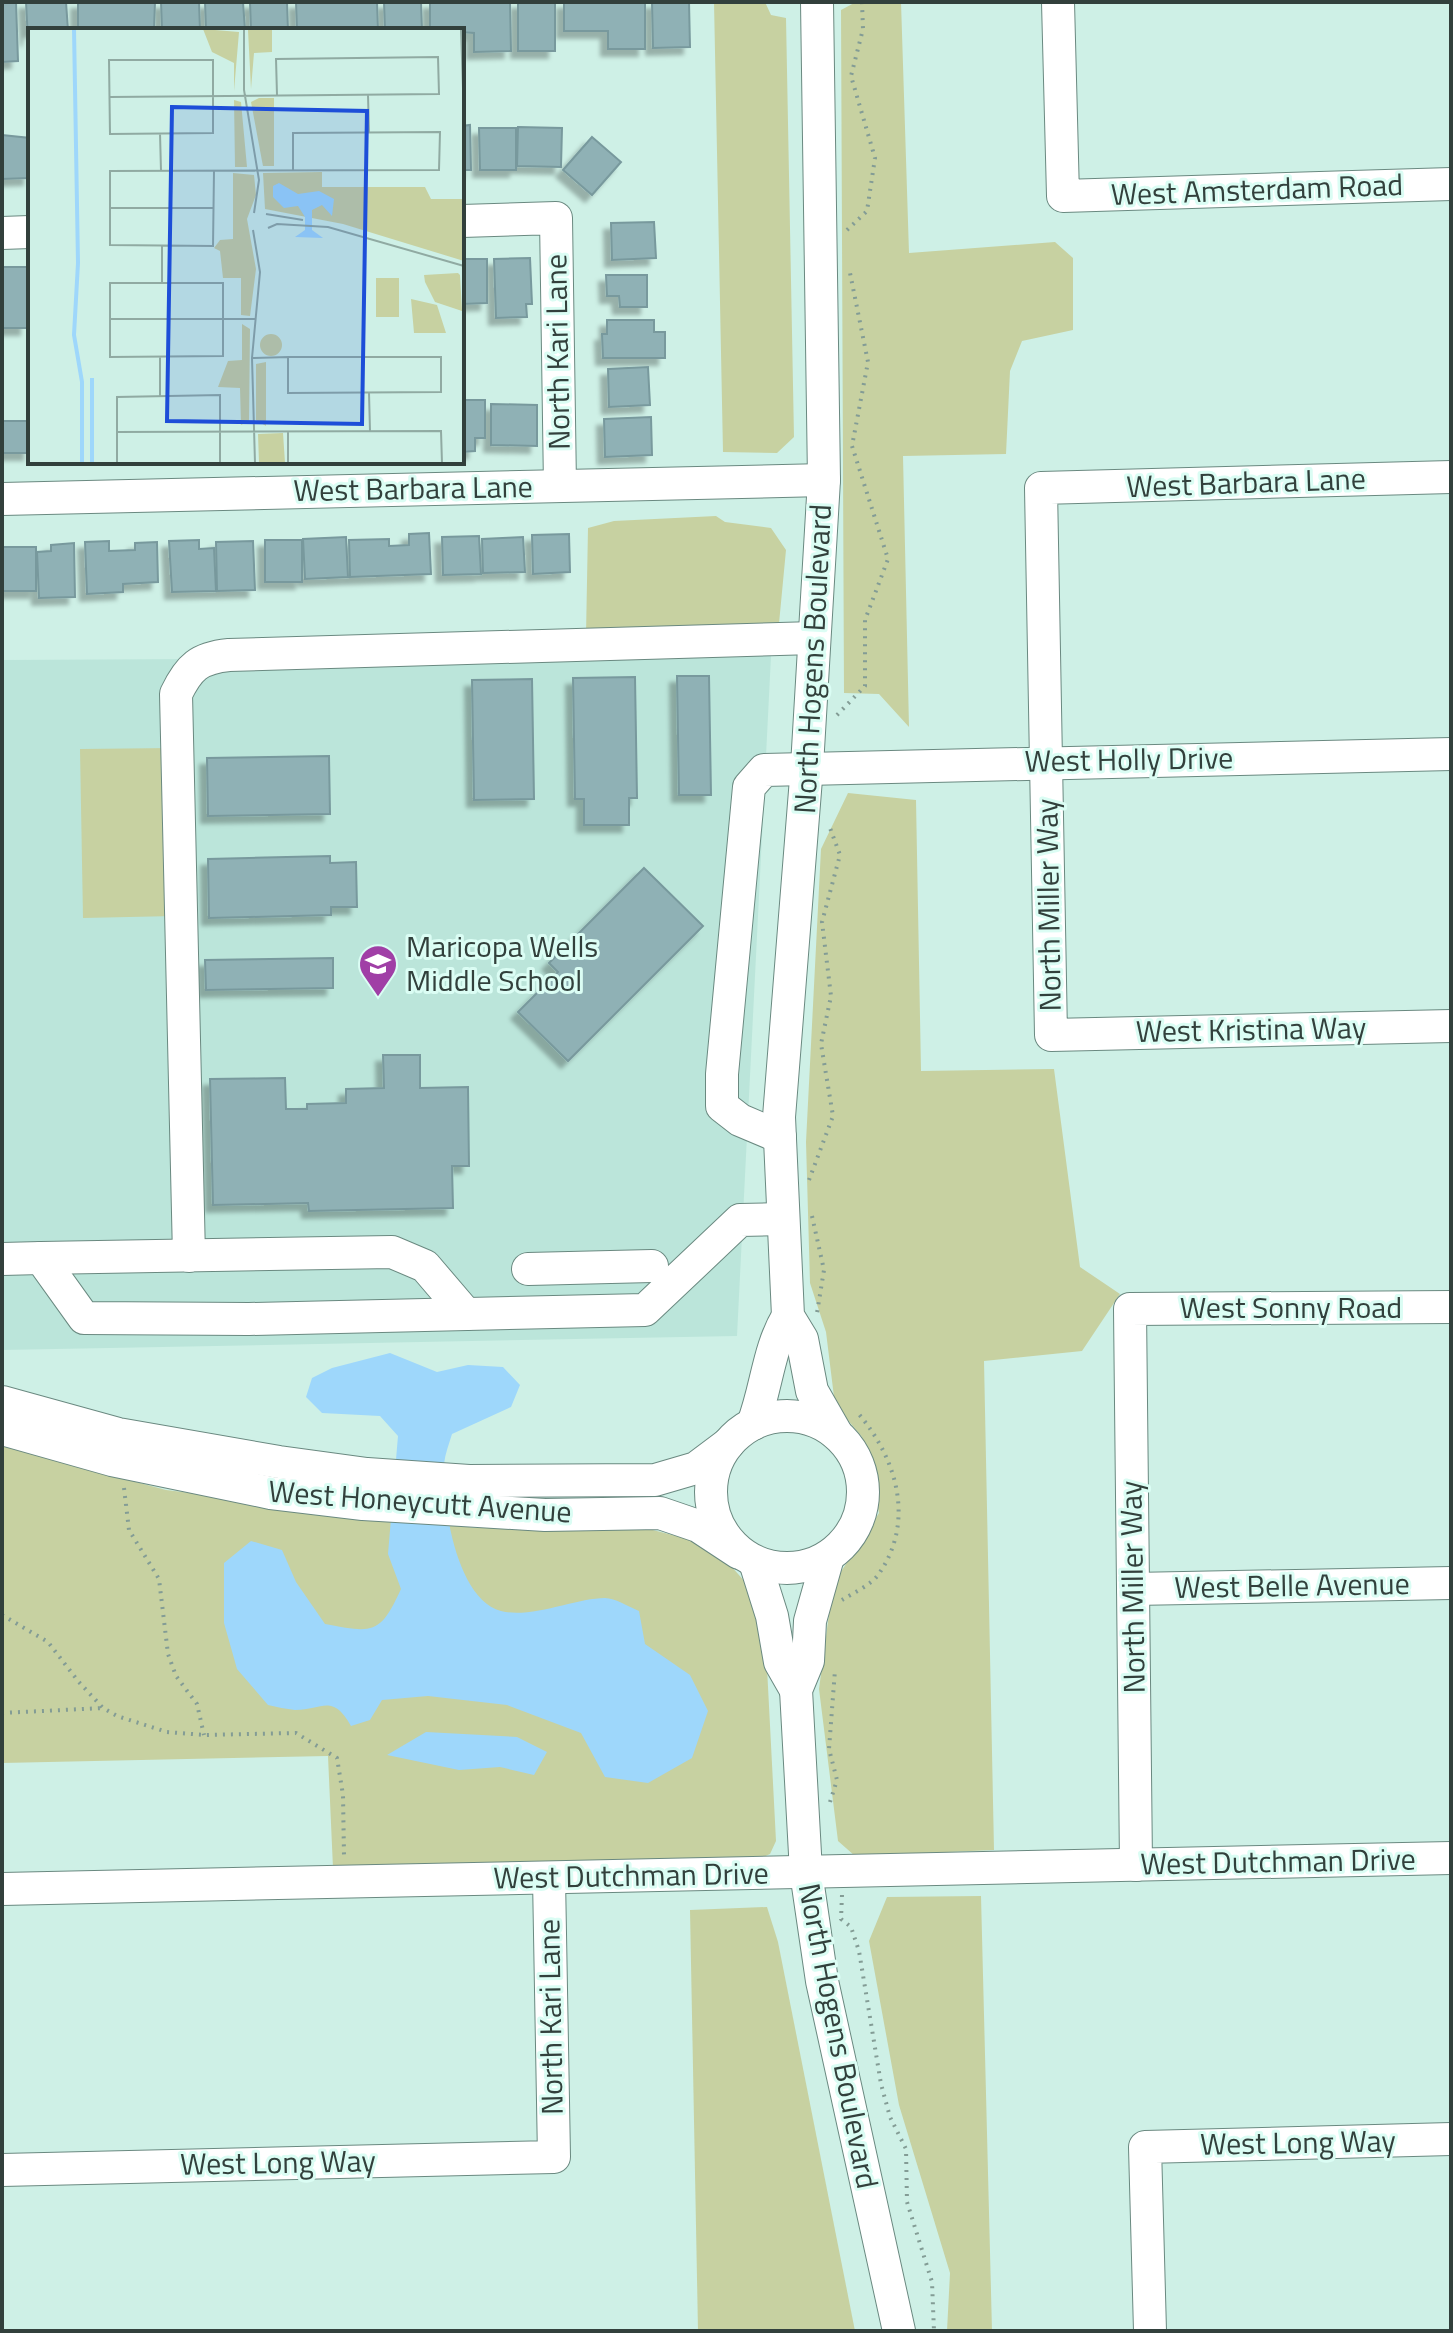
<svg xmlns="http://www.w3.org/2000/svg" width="1453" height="2333" viewBox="0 0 1453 2333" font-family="'Titillium Web',sans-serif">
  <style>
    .built { fill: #bbe5da }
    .green { fill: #c7d1a1 }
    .water { fill: #9ed7fb }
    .building { fill: #8fb1b5; stroke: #78999d; stroke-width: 2; filter: url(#shadow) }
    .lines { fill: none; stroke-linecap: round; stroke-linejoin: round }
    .minor-casing { stroke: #6a8980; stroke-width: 34 }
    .path { stroke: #839c95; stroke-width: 4; stroke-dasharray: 2 6; stroke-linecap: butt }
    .minor { stroke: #fff; stroke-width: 32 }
    .labels { text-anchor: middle; stroke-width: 6; stroke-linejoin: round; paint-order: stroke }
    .street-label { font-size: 30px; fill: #32403c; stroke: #dbfdf4 }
    .poi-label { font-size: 30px; fill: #32403c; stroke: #dbfdf4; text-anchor: start }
    .inset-river { fill: none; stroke: #9ed7fb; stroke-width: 4 }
    .inset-road { fill: none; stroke: #90aaa2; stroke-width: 2 }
    .view { fill: #1d4ed8; fill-opacity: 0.15; stroke: #1d4ed8; stroke-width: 4 }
    .inset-edge { fill: none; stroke: #32403c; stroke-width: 4 }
  </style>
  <defs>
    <filter id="shadow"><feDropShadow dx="-7" dy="7" stdDeviation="2" flood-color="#0004"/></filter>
  </defs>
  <rect width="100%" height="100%" fill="#cef0e6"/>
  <polygon class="built" points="771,656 737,1336 2,1350 2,660"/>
  <g class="green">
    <polygon points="714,2 765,2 771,15 786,18 794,437 777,453 723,452"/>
    <polygon points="856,2 901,2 909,253 1055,242 1073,258 1073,330 1022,341 1010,371 1006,454 903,456 909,727 879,694 844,693 841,10"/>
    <polygon points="716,516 725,522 771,528 786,550 778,634 586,635 588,528 614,521"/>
    <polygon points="172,748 175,916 83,918 80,749"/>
    <polygon points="848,793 916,800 921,1071 1054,1069 1080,1267 1120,1294 1082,1351 984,1361 994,1850 855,1856 838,1841 819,1689 833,1584 879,1513 862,1437 835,1405 826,1332 810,1283 806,1142 821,849"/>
    <polygon points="2,1446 166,1490 477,1528 641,1527 700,1542 722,1556 747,1584 765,1629 776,1841 770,1854 750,1863 333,1868 328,1756 2,1763"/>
    <polygon points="981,1896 992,2331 947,2331 950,2273 899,2105 869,1941 887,1897"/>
    <polygon points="767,1907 778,1942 855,2331 698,2331 690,1910"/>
  </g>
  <g class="water">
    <path d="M390 1353 437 1372 468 1365 503 1367 520 1385 511 1407 452 1434C449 1444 445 1454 444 1464 442 1503 456 1599 501 1611 531 1619 576 1598 605 1598 615 1598 629 1607 639 1611L645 1644 690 1675 708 1711 692 1758 648 1783 605 1777 581 1733 507 1705 428 1696 382 1700 370 1720 351 1726C332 1693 323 1710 295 1710 286 1709 277 1707 268 1705L237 1669 224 1623V1563L251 1541 282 1550 296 1582 325 1624C373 1633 380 1635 401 1589L388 1554 398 1436 380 1416 322 1413 306 1397 312 1378 332 1368Z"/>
    <polygon points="426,1732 517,1737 547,1752 534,1775 500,1767 459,1770 387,1755"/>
  </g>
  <g class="building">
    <polygon points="2,2 16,2 18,61 2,62"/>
    <polygon points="26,2 66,2 68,30 30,30 28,40"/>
    <polygon points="78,2 155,2 154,30 78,30"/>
    <polygon points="161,2 199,2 200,30 162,30"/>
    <polygon points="205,2 243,2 245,30 206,30"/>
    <polygon points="250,2 287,2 288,30 251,30"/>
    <polygon points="296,2 377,2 378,30 297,30"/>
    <polygon points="384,2 421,2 422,30 385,30"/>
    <polygon points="430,2 510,2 511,51 474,52 474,33 430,30"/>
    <rect x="518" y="2" width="37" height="49"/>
    <polygon points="564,2 645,2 645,49 608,49 608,31 564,31"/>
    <polygon points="652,2 689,2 690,47 653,48"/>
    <polygon points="470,125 471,170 462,170 462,126"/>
    <polygon points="518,127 562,128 561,167 517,166"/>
    <polygon points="479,128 516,128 516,170 480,170"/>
    <polygon points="2,135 30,138 30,178 2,179"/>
    <polygon points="592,137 621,162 592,195 563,170"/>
    <polygon points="654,222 656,258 612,260 611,223"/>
    <polygon points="530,258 532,304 526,304 527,317 496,318 494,259"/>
    <polygon points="462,259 487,259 487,303 462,304"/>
    <rect x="2" y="267" width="25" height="61"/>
    <polygon points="606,275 647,275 647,307 620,307 619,296 607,296"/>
    <polygon points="607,320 654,320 654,332 665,332 665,358 603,358 602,334 607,334"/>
    <polygon points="648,367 650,405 609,407 608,369"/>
    <polygon points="462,400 485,400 485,438 475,438 475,451 462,452"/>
    <polygon points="491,404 537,405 537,446 491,445"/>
    <polygon points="651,417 652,455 605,457 604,419"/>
    <rect x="2" y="421" width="28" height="32"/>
    <polygon points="429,533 431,574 350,577 349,540 389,539 389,546 409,545 409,534"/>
    <polygon points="569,534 570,572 533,574 532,535"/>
    <polygon points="479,536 481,574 443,575 442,537"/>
    <polygon points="346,537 348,577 305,579 303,539"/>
    <polygon points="523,537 525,572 483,573 482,539"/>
    <polygon points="199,540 199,549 214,548 216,591 172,592 169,541"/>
    <rect x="265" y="540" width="37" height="42"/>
    <polygon points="109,541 109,551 135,550 135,543 157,542 158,582 123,584 123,592 87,594 85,542"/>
    <polygon points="253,541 255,590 217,591 216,542"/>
    <polygon points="74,543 75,597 39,598 37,552 51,551 51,545"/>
    <rect x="2" y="547" width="34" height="44"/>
    <polygon points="677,676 709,676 711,795 679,795"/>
    <polygon points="635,677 637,798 629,798 629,825 584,825 584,799 575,799 573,678"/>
    <polygon points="532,679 534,799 474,800 472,680"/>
    <polygon points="329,756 330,814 208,816 207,758"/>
    <polygon points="330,856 330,863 356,862 357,907 331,907 331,915 209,918 208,859"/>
    <polygon points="644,868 703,926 568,1061 518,1012 558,972 549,963"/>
    <polygon points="333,958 333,988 206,990 205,960"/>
    <polygon points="383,1055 420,1055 420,1088 468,1087 469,1166 452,1166 453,1208 309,1211 308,1203 213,1205 210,1079 285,1078 286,1109 307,1109 307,1104 346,1103 346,1089 384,1088"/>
  </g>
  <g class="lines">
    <defs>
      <g id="minor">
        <polyline points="817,2 824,480 807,766 779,1117 788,1316 802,1339 812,1391 836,1433"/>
        <polyline points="1058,2 1063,196 1451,184"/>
        <polyline points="462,221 556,218 560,486"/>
        <polyline points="2,233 30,232"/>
        <polyline points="1451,477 1041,488 1051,1035 1451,1026"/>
        <polyline points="2,499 824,480"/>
        <polyline points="780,1137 740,1120 722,1106 722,1074 749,787 764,770 1451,754"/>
        <path d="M189 1256 176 694C189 667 199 658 229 655L814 638"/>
        <polyline points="41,1258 392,1252 425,1266 466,1314"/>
        <polyline points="2,1259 41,1258 84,1318 249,1319 645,1310 740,1220 782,1219"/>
        <polyline points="528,1269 652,1266"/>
        <polyline points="2,1402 118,1434 279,1462 367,1474 469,1481 655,1480 696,1468 728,1444"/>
        <circle cx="787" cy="1492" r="76"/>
        <path d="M753 1424C767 1387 768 1349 788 1316"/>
        <polyline points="2,1429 112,1460 271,1493 363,1504 545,1515 660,1513 698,1526 739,1553"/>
        <polyline points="828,1557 810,1621 808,1661 796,1690 806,1872 822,1981 899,2331"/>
        <polyline points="755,1562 772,1616 780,1662 796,1690"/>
        <polyline points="1133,1589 1451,1583"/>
        <polyline points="1136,1865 1130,1309 1451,1307"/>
        <polyline points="2,1889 1451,1858"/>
        <polyline points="2,2170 554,2157 549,1878"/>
        <polyline points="1150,2331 1145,2147 1451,2139"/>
      </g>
    </defs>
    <use href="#minor" class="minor-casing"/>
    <g class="path">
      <polyline points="847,230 867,211 875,158 851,76 863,29 862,2"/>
      <polyline points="837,715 865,686 865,620 888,559 852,446 868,362 849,268"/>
      <polyline points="809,1180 833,1116 821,1044 831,996 822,922 840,855 830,828"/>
      <polyline points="812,1216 824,1270 817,1313"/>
      <polyline points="124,1488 129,1530 159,1579 168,1654 176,1676 197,1704 204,1735"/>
      <path d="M842 1600C853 1593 871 1585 878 1575 916 1522 897 1458 857 1412"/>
      <polyline points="2,1615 48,1642 78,1681 103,1708 117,1716 167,1732 204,1735 296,1733 337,1758 343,1795 344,1856"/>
      <polyline points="2,1713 103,1708"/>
      <polyline points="830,1802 837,1780 829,1749 835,1670"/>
      <polyline points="842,1895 841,1919 851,1927 859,1951 881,2084 890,2117 906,2149 907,2202 932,2282 934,2331"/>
    </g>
    <use href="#minor" class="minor"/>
  </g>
  <defs>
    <symbol id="school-pin" viewBox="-11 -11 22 30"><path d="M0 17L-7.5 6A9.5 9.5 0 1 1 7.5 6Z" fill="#a03fa6" stroke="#dbfdf4"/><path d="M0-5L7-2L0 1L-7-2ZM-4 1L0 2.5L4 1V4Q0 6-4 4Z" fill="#fff"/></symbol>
  </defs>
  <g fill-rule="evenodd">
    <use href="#school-pin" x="356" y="942" width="44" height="60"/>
  </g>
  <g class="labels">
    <g class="street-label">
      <text transform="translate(1257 190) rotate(-2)" y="10">West Amsterdam Road</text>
      <text transform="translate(558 352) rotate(-91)" y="10">North Kari Lane</text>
      <text transform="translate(1246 483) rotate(-2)" y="10">West Barbara Lane</text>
      <text transform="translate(413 489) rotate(-1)" y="10">West Barbara Lane</text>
      <text transform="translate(813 659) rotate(-87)" y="10">North Hogens Boulevard</text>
      <text transform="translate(1129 760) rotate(-1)" y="10">West Holly Drive</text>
      <text transform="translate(1049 905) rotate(-91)" y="10">North Miller Way</text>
      <text transform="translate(1251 1030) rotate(-1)" y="10">West Kristina Way</text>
      <text x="1291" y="1318">West Sonny Road</text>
      <text transform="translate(420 1502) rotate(4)" y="10">West Honeycutt Avenue</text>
      <text transform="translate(1292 1586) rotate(-1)" y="10">West Belle Avenue</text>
      <text transform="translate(1133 1587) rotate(-91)" y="10">North Miller Way</text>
      <text transform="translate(1278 1862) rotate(-1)" y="10">West Dutchman Drive</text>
      <text transform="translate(631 1876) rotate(-1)" y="10">West Dutchman Drive</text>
      <text transform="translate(551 2017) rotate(-91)" y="10">North Kari Lane</text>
      <text transform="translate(838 2036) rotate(79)" y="10">North Hogens Boulevard</text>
      <text transform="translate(1298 2143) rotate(-1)" y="10">West Long Way</text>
      <text transform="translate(278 2163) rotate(-1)" y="10">West Long Way</text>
    </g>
    <g class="poi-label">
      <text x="406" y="957">Maricopa Wells<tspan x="406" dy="34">Middle School</tspan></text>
    </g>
  </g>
  <g transform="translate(28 28)">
    <rect width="436" height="436" fill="#cef0e6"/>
    <path d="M175 1 211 4 206 63V35L184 24ZM244 1V24L226 25 223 61 220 2ZM231 70H246V138H235L234 133 223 74ZM206 72 213 74 219 139H207ZM294 144V159H397L403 171H436V233L315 196 237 181 235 145ZM205 145 226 147 228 167 219 191 228 241 222 288 213 287V250H195L192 223 186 220 192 212 205 211ZM430 245 432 247 434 283 407 274 397 254 396 247ZM348 250H371V289H348ZM383 271 409 277 418 305H386ZM214 296 222 301 221 393 213 397 212 360 190 359 200 333 214 332ZM232 317a11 11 0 1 1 22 0a11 11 0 1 1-22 0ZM238 334V398L228 392V336ZM255 405 257 435H231L230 406Z" fill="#c7d1a1"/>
    <path d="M251 155 270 166 291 163 306 171 304 188 294 177 284 182V202L295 210 267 209 277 202V189L270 178 256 180 245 169V158Z" fill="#9ed7fb"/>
    <path class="inset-river" d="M46 1 50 235 46 307 54 354V435M64 350V435"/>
    <path class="inset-road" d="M216 1V62L231 152 226 185M433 1 436 90M81 32H185V105L82 106ZM340 67 341 105M82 69 411 66 410 29 248 31 249 67M132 105 133 143M186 143 185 218 82 217V143L411 142 412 104 265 105V143M82 180H185M238 186 275 192M240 200 249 196 300 199 436 238M225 202 232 244 224 330 227 435M134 217V255M82 255H195V328L82 329ZM82 291H227M132 329V368M224 330 260 329H413V364L260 365V329M341 365 342 403M260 403V435M89 404 413 403 414 435M89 435V369L192 367V435"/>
    <path class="view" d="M144 79 339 83 334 396 139 393Z"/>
    <rect width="436" height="436" class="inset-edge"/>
  </g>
  <rect width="1453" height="2333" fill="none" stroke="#32403c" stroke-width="8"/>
</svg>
